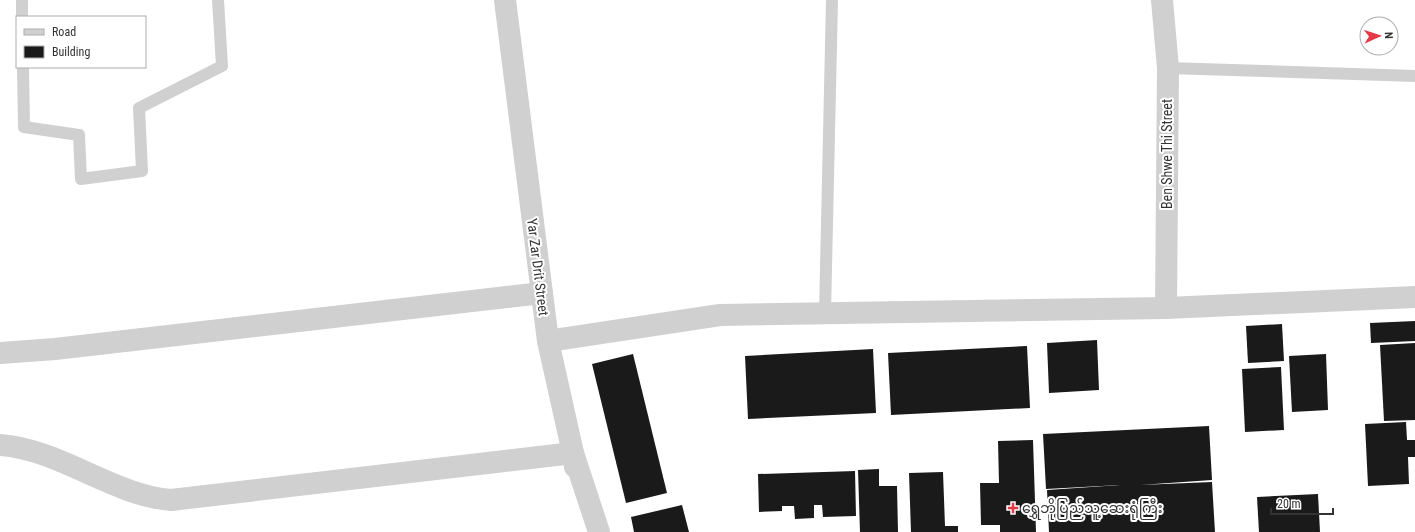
<svg xmlns="http://www.w3.org/2000/svg" width="1415" height="532" viewBox="0 0 1415 532" font-family="'Roboto Condensed','Noto Sans Myanmar',sans-serif">
  <style>
    .building { fill: #1a1a1a }
    .lines { fill: none; stroke-linecap: round; stroke-linejoin: round }
    .lane { stroke: #d0d0d0; stroke-width: 12 }
    .street { stroke: #d0d0d0; stroke-width: 22 }
    .poi-dot { fill: #e63946; stroke: #fff; stroke-width: 1.5 }
    .labels { text-anchor: middle; stroke-width: 4; stroke-linejoin: round; paint-order: stroke }
    .street-label { font-size: 14px; fill: #333; stroke: #fff }
    .poi-label { font-size: 14px; fill: #333; stroke: #fff; text-anchor: start }
  </style>
  <rect width="100%" height="100%" fill="#fff"/>
  <g class="building">
    <polygon points="1415,321 1415,341 1371,343 1370,323"/>
    <polygon points="1282,324 1284,361 1248,363 1246,326"/>
    <polygon points="1097,340 1099,390 1049,393 1047,343"/>
    <polygon points="1415,343 1415,420 1384,421 1380,345"/>
    <polygon points="1027,346 1030,408 891,415 888,353"/>
    <polygon points="873,349 876,413 748,419 745,356"/>
    <polygon points="633,354 667,493 626,503 592,364"/>
    <polygon points="1326,354 1328,410 1292,412 1289,356"/>
    <polygon points="1281,367 1284,430 1245,432 1242,369"/>
    <polygon points="1406,422 1407,440 1415,440 1415,457 1408,457 1409,484 1368,486 1365,424"/>
    <polygon points="1209,426 1212,480 1140,485 1212,482 1215,532 1049,532 1047,490 1120,485 1046,489 1043,434"/>
    <polygon points="1033,440 1036,532 1000,532 1000,525 981,525 980,483 999,483 998,441"/>
    <polygon points="879,469 879,486 897,486 898,532 860,532 858,470"/>
    <polygon points="855,471 856,516 823,517 822,505 814,505 814,518 795,519 794,506 782,506 782,511 759,512 758,474"/>
    <polygon points="943,472 945,526 958,526 958,532 911,532 909,473"/>
    <polygon points="1318,494 1320,532 1259,532 1257,497"/>
    <polygon points="682,505 689,532 634,532 631,517"/>
  </g>
  <g class="lines">
    <g class="lane">
      <polyline points="22,0 22,17"/>
      <polyline points="23,67 24,127 79,135 81,179 142,171 139,108 222,66 218,0"/>
      <polyline points="1168,68 1415,76"/>
      <polyline points="825,313 832,0"/>
    </g>
    <g class="street">
      <polyline points="505,0 548,341 573,453 575,467"/>
      <polyline points="1162,0 1168,68 1166,308"/>
      <polyline points="548,341 720,315 1166,308 1415,297"/>
      <polyline points="0,353 55,349 542,293"/>
      <path d="M0 445C59 449 112 495 171 500L573 453 599 532"/>
    </g>
  </g>
  <path class="poi-dot" d="M1011 502h4v4h4v4h-4v4h-4v-4h-4v-4h4z"/>
  <g class="labels">
    <g class="street-label">
      <text transform="translate(1167 154) rotate(-90)" y="5">Ben Shwe Thi Street</text>
      <text transform="translate(538 267) rotate(83)" y="5">Yar Zar Drit Street</text>
    </g>
    <g class="poi-label">
      <text x="1022" y="513">ရွှေဘိုပြည်သူ့ဆေးရုံကြီး</text>
    </g>
  </g>
  <rect x="16" y="16" width="130" height="52" fill="#ffffff" stroke="#adadad"/>
  <rect x="24" y="29" width="20" height="6" fill="#d0d0d0" stroke="#adadad"/>
  <text x="52" y="36" font-size="12" fill="#333333">Road</text>
  <rect x="24" y="46" width="20" height="12" fill="#1a1a1a" stroke="#adadad"/>
  <text x="52" y="56" font-size="12" fill="#333333">Building</text>
  <g transform="translate(1379 36) rotate(87)"><circle r="19" fill="#ffffff" stroke="#adadad"/>
  <path d="M0-3L7 15L0 10L-7 15Z" fill="#e63946"/>
  <text y="-6" font-size="11" font-weight="bold" text-anchor="middle" fill="#333333">N</text>
  </g>
  <path d="M1271 508v6h62v-6" fill="none" stroke="#333333" stroke-width="2"/>
  <text x="1277" y="508" font-size="12" fill="#333333" stroke="#ffffff" stroke-width="3" paint-order="stroke">20 m</text>
</svg>
